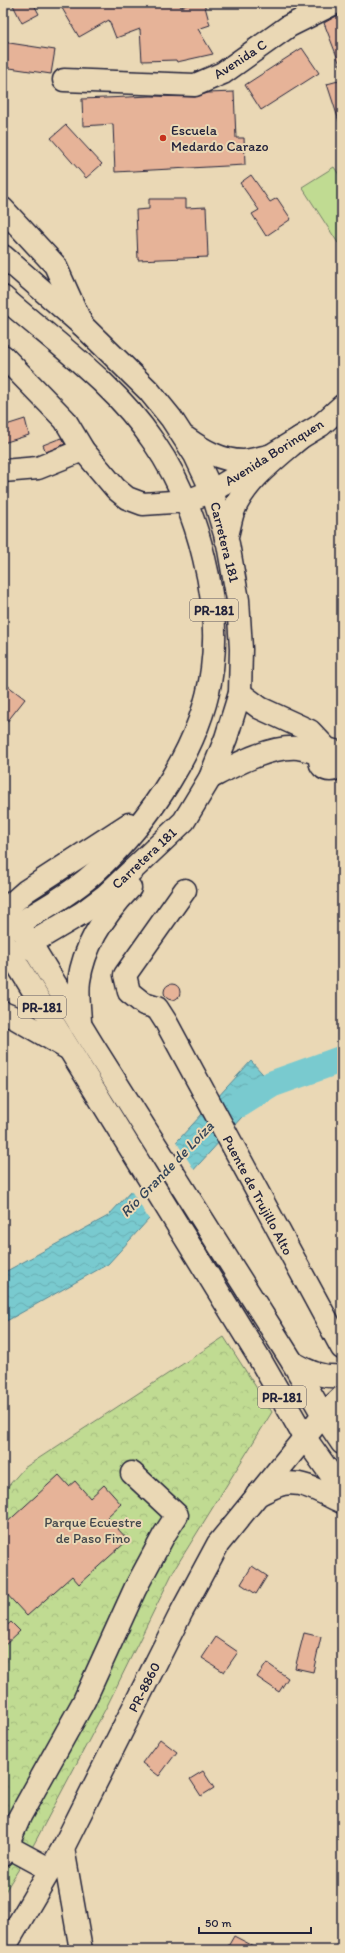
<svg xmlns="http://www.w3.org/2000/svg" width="345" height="1953" viewBox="0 0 345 1953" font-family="Itim,sans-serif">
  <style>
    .green { fill: #c0db92; stroke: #717e66 }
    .park { fill: url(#park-crowns); stroke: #717e66 }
    .water { fill: url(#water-waves); stroke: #568794 }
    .pier { fill: #ead8b5 }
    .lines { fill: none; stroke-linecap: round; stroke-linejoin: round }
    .river { stroke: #79cacf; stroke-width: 27 }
    .building { fill: #e6b398; stroke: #22223b }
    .minor-casing { stroke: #22223b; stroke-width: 25 }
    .major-casing { stroke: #22223b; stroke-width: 25 }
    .minor { stroke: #ead8b5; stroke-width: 22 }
    .major { stroke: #ead8b5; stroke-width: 22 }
    .poi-dot { fill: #c8321e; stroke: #ead8b5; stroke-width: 1.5 }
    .labels { text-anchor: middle; stroke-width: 4; stroke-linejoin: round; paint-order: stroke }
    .shield { fill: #ead8b5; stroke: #5e5960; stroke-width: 1 }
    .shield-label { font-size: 13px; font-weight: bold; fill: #22223b }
    .street-label { font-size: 14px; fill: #22223b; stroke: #ead8b5 }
    .poi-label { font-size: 14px; fill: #22223b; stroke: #ead8b5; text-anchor: start }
    .park-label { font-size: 14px; fill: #42474c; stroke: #ead8b5 }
    .water-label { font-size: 15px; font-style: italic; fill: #334459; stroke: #ead8b5 }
  </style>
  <defs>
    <pattern id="park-crowns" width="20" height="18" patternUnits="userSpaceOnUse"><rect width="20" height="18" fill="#c0db92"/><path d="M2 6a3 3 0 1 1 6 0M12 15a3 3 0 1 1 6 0" fill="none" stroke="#a5bc7f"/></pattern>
    <pattern id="water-waves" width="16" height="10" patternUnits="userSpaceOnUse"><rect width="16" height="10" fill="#79cacf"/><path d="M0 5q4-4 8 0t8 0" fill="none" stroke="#68adb3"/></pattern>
  </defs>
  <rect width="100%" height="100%" fill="#ead8b5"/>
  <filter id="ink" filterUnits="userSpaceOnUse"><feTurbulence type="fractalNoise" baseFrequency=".025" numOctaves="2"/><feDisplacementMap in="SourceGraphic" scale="8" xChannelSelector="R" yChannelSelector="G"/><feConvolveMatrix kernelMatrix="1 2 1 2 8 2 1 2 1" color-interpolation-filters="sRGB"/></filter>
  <g filter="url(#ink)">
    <polygon class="green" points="334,167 342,179 342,240 338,243 302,187"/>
    <polygon class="park" points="224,1337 272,1412 174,1570 107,1706 34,1844 3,1895 3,1492 24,1468"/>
    <polygon class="water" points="251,1061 272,1084 108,1264 3,1323 3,1273 108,1216"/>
    <polygon class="pier" points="175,1140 195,1171 150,1221 130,1189"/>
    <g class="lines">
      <polyline class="river" points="240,1104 272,1084 342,1059"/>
    </g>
    <g class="building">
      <polygon points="12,3 33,3 39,14 22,23"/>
      <polygon points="59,3 179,3 181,7 193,3 204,3 210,25 198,29 213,54 177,62 176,60 142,61 140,29 116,38 109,20 79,37"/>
      <polygon points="342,13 342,67 341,67 324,23"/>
      <polygon points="3,42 55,50 51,74 3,67"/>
      <polygon points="302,48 319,73 261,110 245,85"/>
      <polygon points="342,80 342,124 340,124 327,84"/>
      <polygon points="234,92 236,138 244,138 245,165 115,172 113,124 83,126 82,99 151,96 195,97 208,93"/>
      <polygon points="66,125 102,164 86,178 51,138"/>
      <polygon points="251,175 270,202 277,198 291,219 266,236 252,214 259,210 240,183"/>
      <polygon points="149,199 186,199 186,208 206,207 208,257 138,260 136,210 149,209"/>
      <polygon points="25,419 29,435 3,443 3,426"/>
      <polygon points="61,438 65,444 46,452 43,445"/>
      <polygon points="3,682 25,699 3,727"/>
      <circle cx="172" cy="992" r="8"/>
      <polygon points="59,1475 69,1486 75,1481 90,1498 104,1485 121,1504 107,1517 128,1540 79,1584 72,1576 27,1616 3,1590 3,1526"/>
      <polygon points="252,1566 267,1576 256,1594 241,1584"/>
      <polygon points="11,1622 20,1631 3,1647 3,1629"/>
      <polygon points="304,1633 321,1637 313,1672 295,1668"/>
      <polygon points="216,1637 238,1652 224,1672 202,1658"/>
      <polygon points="267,1663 288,1678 279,1692 257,1677"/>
      <polygon points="160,1739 177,1752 159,1776 142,1763"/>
      <polygon points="203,1771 214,1788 201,1796 190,1779"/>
      <polygon points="234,1936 261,1950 226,1950"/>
    </g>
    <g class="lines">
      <defs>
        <g id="minor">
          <polyline points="64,80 195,85 223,73 289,26 335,3"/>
          <polyline points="3,209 55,265 82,325"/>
          <polyline points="3,356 65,420 83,450 116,489 127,498 143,504 187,501 212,491 321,425 342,406"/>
          <polyline points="3,471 38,468 83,450"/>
          <polyline points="240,693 260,708 310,731 328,750"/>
          <circle cx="330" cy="760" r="10"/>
          <path d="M210 778C235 765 269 746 298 748 306 749 314 752 322 755"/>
          <polyline points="185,890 125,975 129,992 144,1004 157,1008 166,1022 342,1348"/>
          <polyline points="3,1844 51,1870"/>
          <polyline points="63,1848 81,1950"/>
          <polyline points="3,1855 20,1816 84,1701 135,1589 164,1535 177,1515 132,1473"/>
          <polyline points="3,1950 63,1848 182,1611 218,1544 323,1415 342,1397"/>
        </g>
        <g id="major">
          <polyline points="3,256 82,325 149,391 171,418 195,455 212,491 228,544 238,600 241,649 240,693 226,738 210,778 184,821 106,895 82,913 11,955"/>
          <path d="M3 297C55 343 114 383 153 441 178 477 194 515 204 558 213 594 217 631 212 669 203 745 149 822 94 873 69 896 32 915 3 933"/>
          <path d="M186 438C203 450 221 461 243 461 251 461 262 457 270 456"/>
          <path d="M226 539C229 530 230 521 233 512 245 481 277 458 301 437"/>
          <polyline points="3,911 26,891 129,824"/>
          <polyline points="23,931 92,1044 293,1363 323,1415 342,1443"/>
          <polyline points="4,943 258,1356 305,1438 342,1490"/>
          <polyline points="3,1013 15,1018 65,1047"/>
          <path d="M80 1025C80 1011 77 995 79 981 84 945 105 914 130 888"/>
          <path d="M293 1363C309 1372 323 1378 342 1376"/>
          <path d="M257 1495C265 1492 274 1486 283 1484 304 1480 324 1494 342 1502"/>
        </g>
      </defs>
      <use href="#minor" class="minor-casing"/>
      <use href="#major" class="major-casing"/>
      <use href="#minor" class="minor"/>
      <use href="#major" class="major"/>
    </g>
  </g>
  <circle class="poi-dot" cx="163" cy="138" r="4"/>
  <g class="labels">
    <g class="shield">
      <rect x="190" y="599" width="48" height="22" rx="3"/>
      <rect x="18" y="996" width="48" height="22" rx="3"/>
      <rect x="258" y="1386" width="48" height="22" rx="3"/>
    </g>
    <g class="shield-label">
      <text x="214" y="615">PR-181</text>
      <text x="42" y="1012">PR-181</text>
      <text x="282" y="1402">PR-181</text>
    </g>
    <g class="street-label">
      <text transform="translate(240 59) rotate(-33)" y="5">Avenida C</text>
      <text transform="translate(274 452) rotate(-32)" y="5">Avenida Borinquen</text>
      <text transform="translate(225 542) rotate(76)" y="5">Carretera 181</text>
      <text transform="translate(144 858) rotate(-43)" y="5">Carretera 181</text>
      <text transform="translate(258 1195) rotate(62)" y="5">Puente de Trujillo Alto</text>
      <text transform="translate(144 1687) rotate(-63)" y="5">PR-8860</text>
    </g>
    <g class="poi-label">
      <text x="171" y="135">Escuela<tspan x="171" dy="16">Medardo Carazo</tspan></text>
    </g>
    <g class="park-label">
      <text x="93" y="1527">Parque Ecuestre<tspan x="93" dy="16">de Paso Fino</tspan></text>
    </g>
    <g class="water-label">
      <text transform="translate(167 1169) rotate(-46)" y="5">Río Grande de Loíza</text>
    </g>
  </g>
  <rect width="345" height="1953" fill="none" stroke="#ead8b5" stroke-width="16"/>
  <rect x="8" y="8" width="329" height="1937" fill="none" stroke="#22223b" stroke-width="1.5" filter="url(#ink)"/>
  <path d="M199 1927v6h112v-6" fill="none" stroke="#22223b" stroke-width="2"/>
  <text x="205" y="1927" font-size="12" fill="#22223b" stroke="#ead8b5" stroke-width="3" paint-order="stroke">50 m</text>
</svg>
